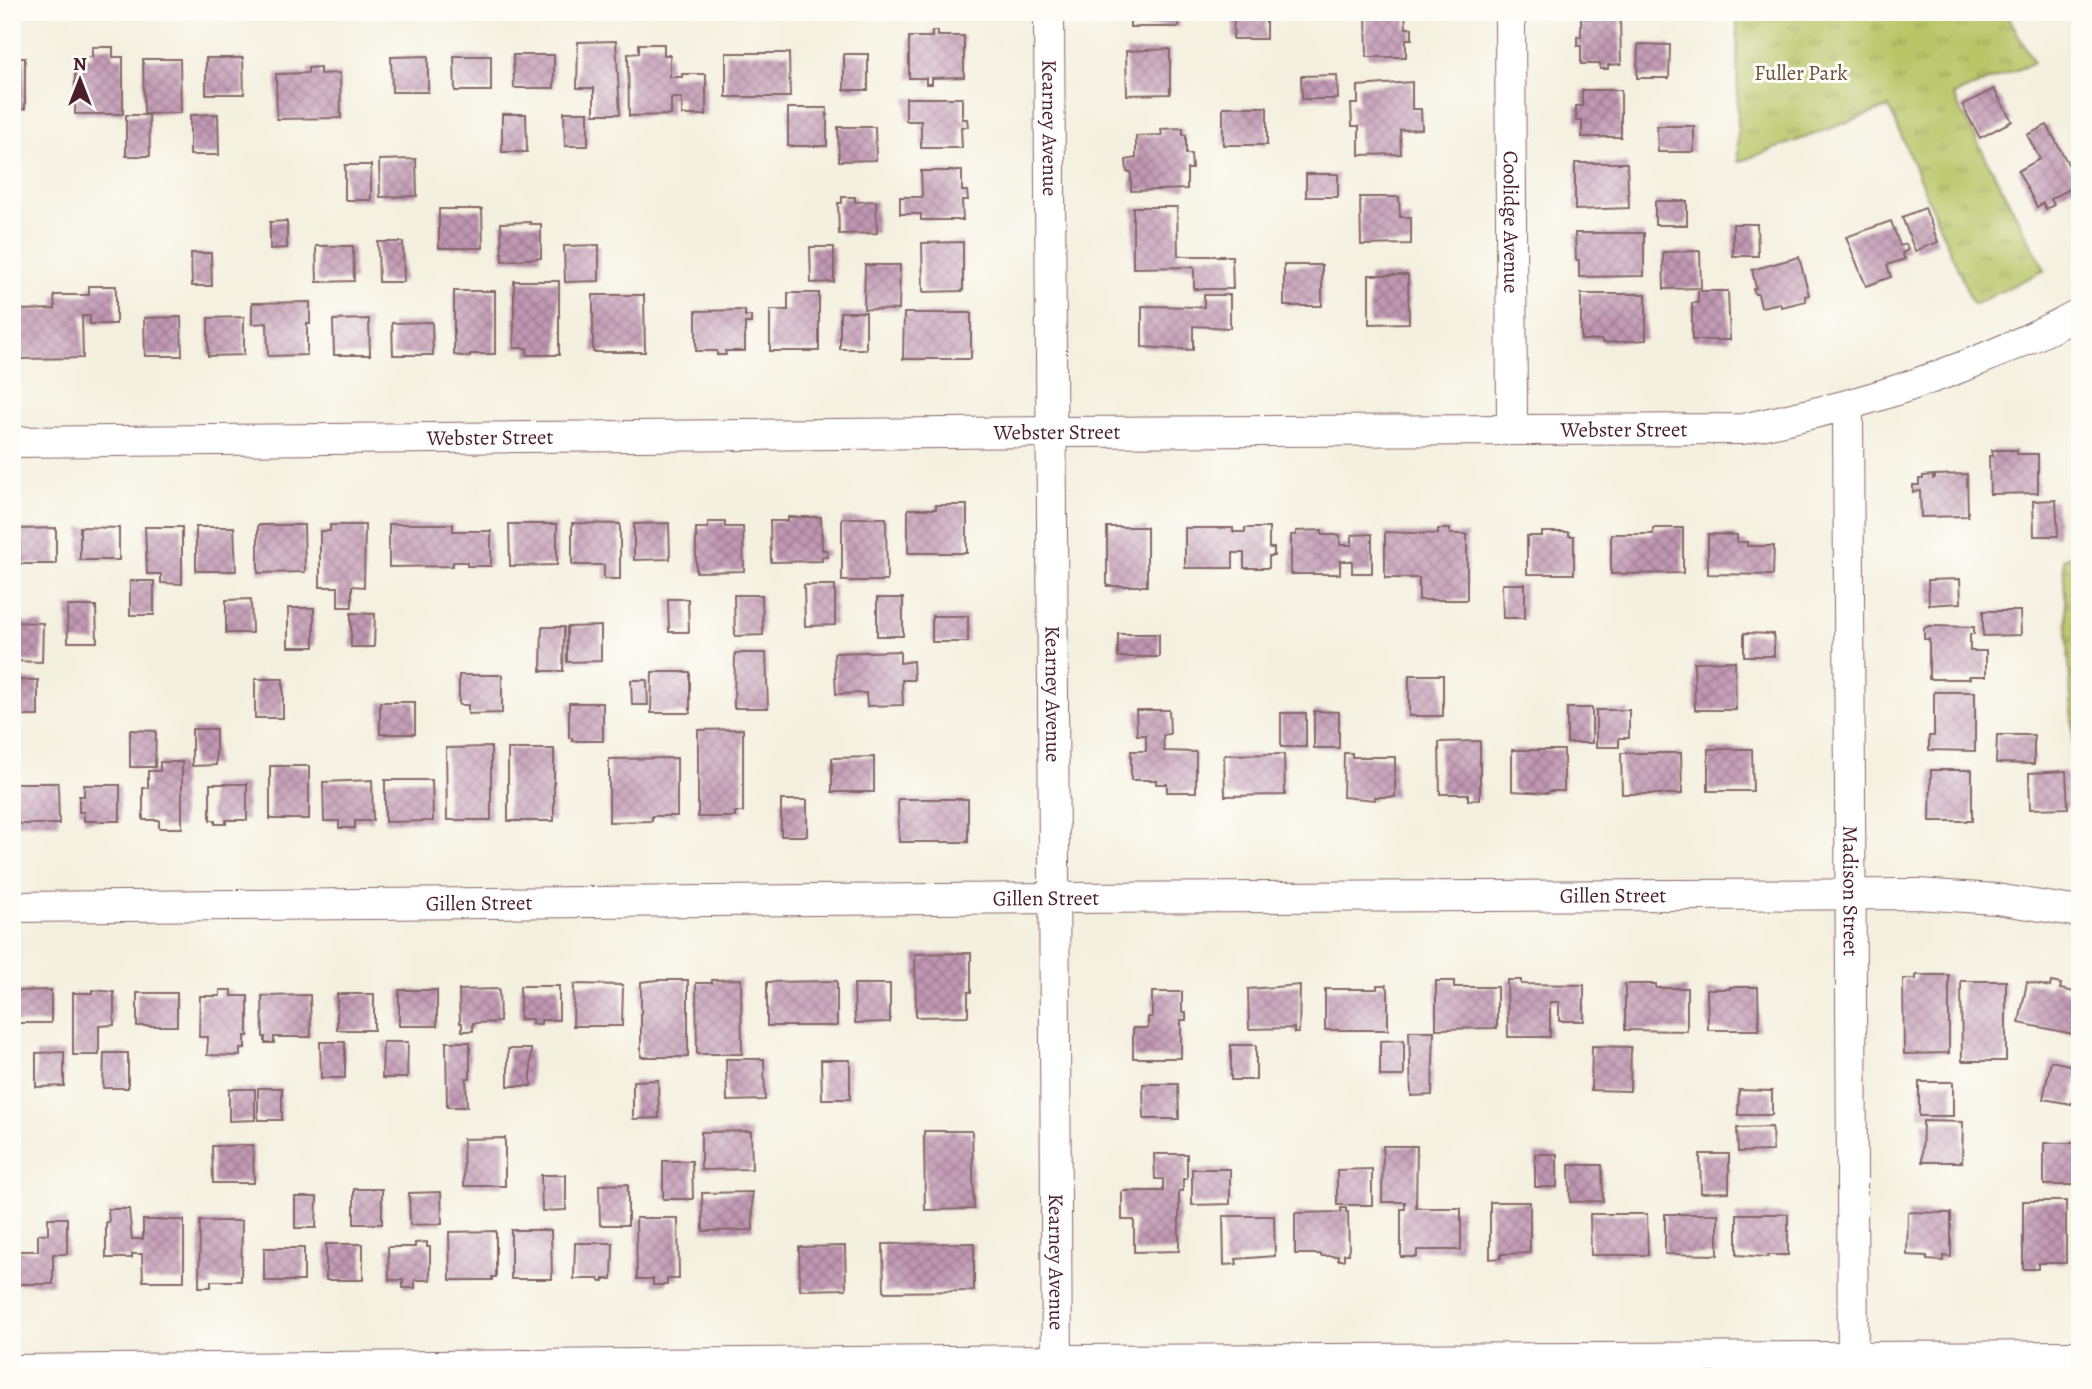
<svg xmlns="http://www.w3.org/2000/svg" width="2092" height="1389" viewBox="0 0 2092 1389" font-family="Alegreya,serif">
  <style>
    .park { fill: url(#park-tufts); stroke: #81724a; stroke-width: 2 }
    .building { fill: url(#building-cross-hatch) }
    .lines { fill: none; stroke-linecap: round; stroke-linejoin: round }
    .minor-casing { stroke: #86686a; stroke-width: 32 }
    .minor { stroke: #fff; stroke-width: 30 }
    .labels { text-anchor: middle; stroke-width: 6; stroke-linejoin: round; paint-order: stroke }
    .park-label { font-size: 21px; fill: #6b513d; stroke: #fdfcf7 }
    .street-label { font-size: 21px; fill: #4a1f2b; stroke: #fdfcf7 }
  </style>
  <defs>
    <pattern id="park-tufts" width="24" height="20" patternUnits="userSpaceOnUse" patternTransform="scale(1.75)"><rect width="24" height="20" fill="#b8c668"/><path d="M3 7l-1-3M5 7V3M7 7l1-3M15 17l-1-3M17 17v-4M19 17l1-3" fill="none" stroke="#98a056"/></pattern>
    <pattern id="building-cross-hatch" width="8" height="8" patternUnits="userSpaceOnUse" patternTransform="scale(1.75)"><rect width="8" height="8" fill="#c198b3"/><path d="M0 0l8 8M0 8l8-8" fill="none" stroke="#9f7b92"/></pattern>
  </defs>
  <rect width="100%" height="100%" fill="#fdfcf7"/>
  <filter id="ink" filterUnits="userSpaceOnUse"><feTurbulence type="fractalNoise" baseFrequency=".0143" numOctaves="2"/><feDisplacementMap in="SourceGraphic" scale="14" xChannelSelector="R" yChannelSelector="G"/><feConvolveMatrix kernelMatrix="1 2 1 2 8 2 1 2 1" color-interpolation-filters="sRGB"/></filter>
  <filter id="wash" filterUnits="userSpaceOnUse"><feTurbulence type="fractalNoise" baseFrequency=".00686" numOctaves="4" result="noise"/><feDisplacementMap in="SourceGraphic" scale="28" xChannelSelector="R" yChannelSelector="G"/><feGaussianBlur stdDeviation="1.57" result="paint"/><feColorMatrix in="noise" values="0 0 0 0 0 0 0 0 0 0 0 0 0 0 0 0 0 1.4 0 .05"/><feComposite in="paint" operator="in"/></filter>
  <g filter="url(#wash)">
    <rect width="100%" height="100%" fill="#f4f0df"/>
    <g class="park">
      <polygon points="1737,12 2006,12 2034,63 1953,95 2045,270 1973,305 1889,107 1738,162"/>
      <polygon points="2080,552 2080,858 2063,559"/>
    </g>
    <g id="blocks">
      <g class="building">
        <rect x="1130" y="12" width="49" height="15"/>
        <polygon points="1366,12 1405,12 1406,28 1412,28 1412,39 1406,39 1406,57 1367,57"/>
        <polygon points="1620,17 1621,64 1608,65 1608,69 1600,69 1600,64 1581,64 1581,46 1577,46 1577,37 1581,37 1581,18"/>
        <polygon points="1234,18 1266,19 1266,39 1233,39"/>
        <polygon points="932,31 938,31 938,36 964,36 964,77 932,78 932,84 926,84 926,78 909,78 909,37 932,37"/>
        <polygon points="616,41 620,114 594,114 594,88 577,88 578,42"/>
        <polygon points="639,44 664,44 664,55 670,55 670,77 682,77 682,74 706,74 706,115 682,115 682,98 671,98 671,115 629,116 628,54 639,53"/>
        <polygon points="1638,44 1670,45 1669,78 1637,78"/>
        <polygon points="92,47 113,47 113,57 123,57 123,114 75,114 75,58 92,57"/>
        <polygon points="1170,49 1170,94 1127,95 1126,51"/>
        <polygon points="726,53 789,53 790,97 726,97"/>
        <rect x="844" y="54" width="24" height="36"/>
        <polygon points="513,55 554,55 554,88 514,88"/>
        <polygon points="428,56 428,92 392,92 391,57"/>
        <polygon points="454,56 491,56 491,91 455,91"/>
        <rect x="12" y="58" width="13" height="51"/>
        <polygon points="206,58 243,58 244,94 206,94"/>
        <polygon points="143,59 180,59 181,113 144,114"/>
        <polygon points="320,67 320,74 340,73 341,118 277,119 276,74 308,73 308,68"/>
        <polygon points="1337,75 1338,99 1302,99 1301,76"/>
        <polygon points="1412,82 1412,109 1421,109 1422,129 1400,130 1401,154 1359,155 1359,126 1352,126 1351,104 1358,104 1358,86"/>
        <polygon points="1994,89 2012,121 1980,138 1962,105"/>
        <polygon points="1582,90 1621,90 1621,137 1582,137 1582,121 1576,121 1576,106 1582,106"/>
        <polygon points="906,98 962,98 962,119 967,119 968,127 961,127 962,148 921,148 921,121 906,121"/>
        <rect x="1223" y="107" width="44" height="38"/>
        <rect x="788" y="108" width="39" height="38"/>
        <polygon points="564,112 588,112 588,146 565,146"/>
        <polygon points="218,114 219,155 190,155 190,115"/>
        <polygon points="502,114 526,114 527,152 502,152"/>
        <polygon points="126,115 149,115 150,156 126,156"/>
        <polygon points="2047,125 2079,184 2051,199 2054,205 2046,209 2043,203 2037,207 2018,171 2040,159 2027,135"/>
        <polygon points="1657,126 1694,126 1694,152 1658,152"/>
        <polygon points="838,127 875,127 876,160 839,161"/>
        <polygon points="1183,128 1183,135 1186,135 1186,154 1191,154 1192,169 1187,169 1187,189 1131,191 1131,172 1127,172 1126,160 1136,158 1136,136 1162,135 1161,129"/>
        <polygon points="416,159 417,196 380,197 379,160"/>
        <polygon points="1575,163 1627,163 1629,208 1575,210"/>
        <rect x="345" y="165" width="26" height="35"/>
        <polygon points="921,171 962,171 962,191 967,191 968,200 962,200 963,220 921,220 921,214 900,214 900,197 922,197"/>
        <rect x="1306" y="174" width="32" height="23"/>
        <polygon points="842,197 855,197 855,202 876,201 877,233 839,234 838,203 842,203"/>
        <polygon points="1360,197 1399,197 1400,217 1411,217 1411,244 1361,245"/>
        <rect x="1655" y="201" width="32" height="24"/>
        <polygon points="1133,207 1177,207 1178,256 1232,256 1233,289 1194,289 1194,267 1133,268"/>
        <polygon points="1925,208 1938,242 1915,251 1902,217"/>
        <polygon points="439,209 482,209 483,248 439,248"/>
        <polygon points="287,221 287,248 270,249 270,222"/>
        <polygon points="1891,221 1900,246 1906,244 1908,250 1902,253 1905,259 1887,265 1891,277 1866,286 1846,237"/>
        <polygon points="530,222 530,224 541,224 541,258 502,261 501,223"/>
        <polygon points="1733,224 1757,224 1758,256 1733,256"/>
        <polygon points="1575,233 1644,233 1644,276 1579,277 1579,260 1576,260"/>
        <polygon points="378,242 403,242 404,282 379,282"/>
        <polygon points="963,242 963,291 923,292 922,243"/>
        <polygon points="599,245 599,281 565,282 564,246"/>
        <polygon points="316,246 353,246 354,281 317,282"/>
        <polygon points="810,247 834,247 834,282 811,283"/>
        <polygon points="1700,251 1701,288 1664,289 1663,252"/>
        <polygon points="191,253 211,253 212,286 192,286"/>
        <polygon points="1799,257 1809,295 1805,296 1806,301 1781,307 1780,303 1761,307 1758,294 1755,294 1753,289 1756,288 1752,270"/>
        <polygon points="865,265 900,265 899,310 864,309"/>
        <rect x="1284" y="265" width="38" height="41"/>
        <polygon points="1369,275 1408,275 1409,323 1369,324"/>
        <polygon points="514,281 559,281 559,355 527,355 527,348 514,348"/>
        <polygon points="89,286 116,286 116,324 90,324 90,316 82,316 83,358 19,359 18,310 55,309 54,295 89,295"/>
        <polygon points="454,291 495,291 495,354 470,354 470,357 454,355"/>
        <polygon points="1698,291 1728,291 1730,340 1692,340 1692,303 1698,303"/>
        <polygon points="788,293 819,293 819,351 770,351 770,310 788,310"/>
        <polygon points="1581,294 1646,294 1646,340 1602,343 1602,340 1581,340"/>
        <polygon points="593,295 644,295 645,352 593,352"/>
        <polygon points="1204,295 1230,295 1230,328 1193,326 1193,350 1142,347 1142,306 1204,307"/>
        <polygon points="310,302 310,324 307,324 307,355 268,356 267,323 252,324 252,303"/>
        <polygon points="745,310 745,316 751,316 751,323 745,323 745,351 725,351 726,355 717,355 717,351 696,351 696,311"/>
        <rect x="840" y="312" width="26" height="37"/>
        <polygon points="904,313 971,313 971,359 903,359"/>
        <polygon points="181,317 182,356 145,356 144,318"/>
        <polygon points="244,317 244,355 208,356 208,318"/>
        <polygon points="369,319 370,355 334,355 333,320"/>
        <polygon points="432,322 433,355 393,355 392,323"/>
        <polygon points="1992,450 2017,450 2017,454 2038,454 2038,493 1990,494 1989,456 1993,456"/>
        <polygon points="1967,474 1968,516 1921,517 1920,491 1913,492 1913,485 1919,485 1919,479 1923,479 1923,476 1933,475 1933,479 1935,478 1935,475"/>
        <polygon points="2056,500 2058,536 2034,536 2033,501"/>
        <polygon points="936,505 967,505 967,553 908,553 908,509 936,509"/>
        <polygon points="788,517 821,517 822,550 827,550 828,557 822,557 822,561 771,562 770,521 788,521"/>
        <polygon points="842,518 886,518 887,581 842,581"/>
        <polygon points="708,522 725,522 725,527 743,527 744,571 696,572 696,528 708,528"/>
        <polygon points="572,523 620,524 620,579 604,579 604,565 572,565"/>
        <polygon points="669,523 670,559 634,560 634,524"/>
        <polygon points="389,524 453,524 453,531 491,531 491,566 467,566 467,562 453,562 453,566 389,567"/>
        <polygon points="509,524 557,524 557,565 510,566"/>
        <polygon points="258,525 304,525 305,572 258,573"/>
        <polygon points="330,525 365,525 364,587 352,586 352,607 338,607 338,587 320,587 320,531 330,531"/>
        <polygon points="80,527 119,528 119,560 80,560"/>
        <polygon points="145,527 182,527 182,584 161,583 161,574 147,574"/>
        <polygon points="196,527 234,527 236,571 196,571"/>
        <rect x="1107" y="527" width="40" height="59"/>
        <polygon points="56,528 56,564 20,564 20,557 16,557 16,549 20,549 19,529"/>
        <polygon points="1185,528 1233,528 1233,532 1245,532 1245,528 1269,528 1269,548 1274,548 1274,556 1269,556 1269,568 1244,568 1244,553 1233,553 1233,568 1185,568"/>
        <polygon points="1653,528 1683,528 1683,573 1611,574 1611,534 1653,534"/>
        <polygon points="1438,529 1450,529 1450,534 1467,534 1467,600 1419,600 1419,578 1385,578 1385,532 1438,534"/>
        <polygon points="1322,530 1322,535 1340,535 1340,545 1352,545 1352,535 1372,534 1372,573 1352,573 1352,561 1340,561 1340,574 1291,574 1291,535 1296,535 1296,531"/>
        <polygon points="1542,532 1569,532 1569,536 1574,536 1574,574 1527,574 1527,536 1542,536"/>
        <polygon points="1708,534 1737,535 1737,542 1747,542 1747,546 1774,546 1773,575 1708,574"/>
        <polygon points="1960,579 1961,603 1929,605 1928,580"/>
        <rect x="130" y="581" width="24" height="34"/>
        <polygon points="1502,584 1525,584 1525,618 1503,618"/>
        <polygon points="804,585 835,585 835,625 805,626"/>
        <polygon points="734,595 762,595 763,635 735,636"/>
        <rect x="877" y="598" width="26" height="38"/>
        <polygon points="251,599 252,633 226,633 226,600"/>
        <polygon points="668,599 688,599 689,632 669,632"/>
        <polygon points="67,606 96,606 97,642 68,642"/>
        <rect x="288" y="608" width="26" height="39"/>
        <polygon points="1983,611 2020,611 2021,635 1983,636"/>
        <polygon points="351,613 375,614 374,647 351,647"/>
        <rect x="932" y="616" width="36" height="26"/>
        <polygon points="12,622 43,623 42,662 12,661"/>
        <polygon points="601,626 601,661 567,662 567,627"/>
        <polygon points="1929,626 1974,627 1974,634 1970,634 1970,651 1986,651 1986,676 1969,676 1970,679 1929,679 1929,639 1924,639 1924,628"/>
        <polygon points="542,627 564,627 563,671 541,671"/>
        <polygon points="1744,633 1774,634 1774,656 1744,656"/>
        <rect x="1118" y="634" width="41" height="23"/>
        <polygon points="900,651 900,663 913,661 914,680 902,680 903,705 867,706 866,693 836,694 834,653"/>
        <polygon points="735,653 766,653 768,708 734,708"/>
        <polygon points="1735,661 1736,710 1695,710 1694,662"/>
        <polygon points="652,672 690,672 690,713 651,713"/>
        <polygon points="459,675 502,675 502,713 468,714 468,705 459,705"/>
        <rect x="1409" y="675" width="34" height="41"/>
        <rect x="255" y="679" width="28" height="39"/>
        <rect x="12" y="680" width="26" height="36"/>
        <polygon points="631,680 647,680 648,705 632,705"/>
        <polygon points="1934,692 1975,692 1975,751 1929,750 1929,736 1934,736"/>
        <rect x="380" y="702" width="35" height="32"/>
        <polygon points="569,703 603,703 603,741 572,741 572,738 569,738"/>
        <rect x="1567" y="708" width="25" height="35"/>
        <polygon points="1136,710 1169,710 1170,734 1163,735 1164,751 1196,752 1196,792 1167,792 1167,784 1156,784 1156,780 1131,780 1131,751 1146,751 1146,735 1137,735"/>
        <polygon points="1596,710 1629,710 1629,738 1619,738 1619,747 1596,747"/>
        <polygon points="1314,711 1339,712 1339,748 1314,748"/>
        <rect x="1281" y="713" width="25" height="34"/>
        <polygon points="192,729 216,729 216,765 192,766"/>
        <polygon points="743,729 743,812 735,812 735,817 698,817 698,730"/>
        <polygon points="130,730 156,731 155,767 130,767"/>
        <polygon points="1997,735 2034,735 2034,764 1996,763"/>
        <polygon points="1480,741 1480,800 1468,800 1468,794 1440,794 1439,742"/>
        <polygon points="491,747 491,820 447,820 446,748"/>
        <rect x="508" y="749" width="46" height="72"/>
        <polygon points="1708,749 1752,749 1753,791 1708,791"/>
        <polygon points="1512,750 1564,750 1564,791 1549,791 1549,793 1512,791"/>
        <polygon points="1344,753 1352,753 1352,757 1395,757 1395,797 1375,797 1375,800 1343,797"/>
        <polygon points="1621,753 1681,753 1682,794 1622,794"/>
        <polygon points="1284,754 1285,795 1225,796 1224,755"/>
        <polygon points="874,757 874,792 832,792 832,758"/>
        <polygon points="677,758 677,816 652,816 652,821 609,822 609,759"/>
        <polygon points="160,762 182,762 182,828 159,828 159,820 143,820 143,788 148,788 148,771 160,771"/>
        <rect x="270" y="766" width="39" height="53"/>
        <polygon points="1931,770 1972,770 1972,821 1930,821"/>
        <polygon points="2066,771 2068,808 2030,809 2029,773"/>
        <polygon points="372,780 373,821 355,821 355,828 339,828 339,821 324,821 323,782"/>
        <polygon points="385,780 432,780 433,821 385,822"/>
        <polygon points="12,783 58,783 59,824 12,824"/>
        <polygon points="210,784 247,784 247,820 226,820 226,824 215,824 215,820 210,820"/>
        <polygon points="84,785 120,785 120,821 84,821 84,812 79,812 79,796 84,796"/>
        <polygon points="898,799 968,799 968,842 899,842"/>
        <rect x="781" y="800" width="26" height="36"/>
        <polygon points="971,953 971,992 968,992 968,1016 916,1017 915,954"/>
        <polygon points="1916,975 1949,975 1949,1053 1904,1054 1903,979 1916,979"/>
        <polygon points="741,979 742,1054 697,1054 696,983 712,983 712,980"/>
        <polygon points="658,980 688,980 688,1057 641,1057 641,982"/>
        <polygon points="1507,980 1521,980 1521,984 1584,985 1584,1021 1559,1021 1559,1002 1550,1002 1550,1037 1508,1037"/>
        <polygon points="837,981 837,1026 767,1026 767,982"/>
        <polygon points="1436,981 1454,981 1454,987 1497,987 1497,1028 1436,1029"/>
        <polygon points="1961,981 2006,981 2006,1061 1962,1061"/>
        <polygon points="2027,982 2050,987 2051,982 2061,984 2060,989 2080,993 2073,1034 2019,1023"/>
        <polygon points="574,984 623,985 622,1026 573,1026"/>
        <polygon points="854,984 890,984 890,1022 855,1023"/>
        <polygon points="1625,984 1656,984 1656,988 1687,988 1687,1031 1625,1030"/>
        <polygon points="1300,985 1299,1033 1294,1033 1294,1028 1249,1029 1248,989"/>
        <polygon points="1377,985 1386,985 1388,989 1388,1030 1325,1030 1325,989 1377,989"/>
        <polygon points="520,986 559,986 559,1020 541,1020 541,1024 532,1024 532,1019 520,1019"/>
        <polygon points="1730,987 1758,987 1759,1030 1708,1030 1707,989 1730,989"/>
        <polygon points="499,989 500,1022 473,1023 473,1031 462,1031 462,1023 460,1023 459,990"/>
        <polygon points="51,990 51,1023 12,1023 12,991"/>
        <polygon points="92,990 114,992 114,1025 99,1026 99,1055 73,1055 73,993 92,993"/>
        <polygon points="220,990 232,990 232,996 248,996 248,1036 245,1036 245,1049 240,1049 240,1056 207,1055 208,1037 199,1037 200,996 220,996"/>
        <rect x="399" y="990" width="38" height="36"/>
        <polygon points="1152,992 1182,992 1182,1012 1186,1012 1186,1020 1181,1020 1181,1058 1133,1058 1133,1028 1148,1028 1148,1017 1152,1017"/>
        <rect x="137" y="993" width="40" height="33"/>
        <rect x="337" y="994" width="37" height="36"/>
        <polygon points="310,995 311,1037 274,1037 274,1043 265,1043 265,1037 263,1037 262,996"/>
        <polygon points="1409,1031 1434,1031 1432,1095 1411,1096"/>
        <polygon points="1404,1040 1404,1076 1380,1076 1380,1041"/>
        <polygon points="320,1042 345,1042 345,1078 321,1078"/>
        <polygon points="383,1042 408,1042 407,1078 382,1078"/>
        <polygon points="446,1042 470,1042 470,1078 466,1078 467,1107 447,1107"/>
        <rect x="1231" y="1045" width="25" height="35"/>
        <polygon points="1592,1046 1631,1047 1630,1091 1591,1090"/>
        <rect x="508" y="1049" width="23" height="37"/>
        <polygon points="64,1052 64,1086 36,1087 36,1053"/>
        <polygon points="104,1053 128,1053 128,1088 103,1088"/>
        <polygon points="726,1059 764,1059 765,1100 727,1101"/>
        <polygon points="821,1060 850,1060 850,1099 822,1099"/>
        <polygon points="2051,1061 2079,1067 2072,1104 2043,1099"/>
        <polygon points="658,1080 659,1118 633,1119 633,1081"/>
        <rect x="1919" y="1082" width="34" height="34"/>
        <polygon points="1143,1084 1178,1084 1179,1119 1144,1119"/>
        <rect x="258" y="1088" width="24" height="32"/>
        <polygon points="229,1089 255,1089 255,1120 229,1121"/>
        <polygon points="1739,1090 1772,1091 1772,1115 1738,1115"/>
        <polygon points="1923,1121 1963,1122 1962,1162 1922,1162"/>
        <polygon points="1772,1127 1773,1151 1738,1152 1737,1128"/>
        <polygon points="751,1131 752,1169 701,1170 701,1132"/>
        <polygon points="924,1131 972,1131 974,1209 925,1210"/>
        <polygon points="505,1138 505,1186 464,1186 463,1139"/>
        <rect x="2044" y="1143" width="36" height="42"/>
        <polygon points="253,1145 254,1183 213,1183 212,1146"/>
        <polygon points="1383,1146 1417,1146 1416,1208 1461,1208 1461,1250 1417,1250 1417,1257 1401,1257 1401,1209 1405,1209 1405,1202 1382,1202"/>
        <polygon points="1154,1154 1187,1154 1187,1179 1183,1179 1183,1191 1179,1191 1179,1251 1134,1252 1134,1220 1122,1220 1122,1191 1163,1191 1163,1179 1155,1179"/>
        <rect x="1535" y="1154" width="22" height="33"/>
        <polygon points="1700,1154 1729,1154 1729,1192 1701,1193"/>
        <polygon points="663,1161 692,1161 693,1199 663,1199"/>
        <polygon points="1569,1165 1602,1165 1603,1201 1570,1202"/>
        <polygon points="1192,1169 1230,1169 1230,1204 1192,1205"/>
        <polygon points="1372,1169 1372,1205 1337,1205 1337,1170"/>
        <polygon points="541,1175 566,1175 566,1210 542,1211"/>
        <polygon points="628,1184 628,1225 600,1225 599,1185"/>
        <rect x="354" y="1189" width="28" height="35"/>
        <polygon points="441,1192 442,1224 410,1225 409,1193"/>
        <polygon points="752,1192 753,1230 703,1231 702,1193"/>
        <polygon points="295,1197 317,1197 316,1228 295,1228"/>
        <polygon points="2023,1201 2066,1201 2066,1263 2038,1263 2038,1269 2023,1269"/>
        <polygon points="1490,1202 1530,1202 1530,1253 1501,1254 1501,1258 1490,1259"/>
        <polygon points="1341,1208 1346,1208 1346,1212 1348,1212 1349,1254 1344,1254 1344,1260 1338,1260 1338,1256 1321,1256 1321,1254 1295,1254 1295,1213 1341,1212"/>
        <polygon points="108,1209 129,1209 132,1239 143,1239 143,1220 184,1220 184,1281 143,1281 142,1254 132,1254 132,1258 106,1258 106,1222 109,1222"/>
        <polygon points="1908,1212 1951,1213 1951,1257 1943,1256 1943,1261 1927,1260 1927,1256 1907,1255"/>
        <polygon points="1590,1214 1647,1214 1648,1255 1591,1255"/>
        <polygon points="1665,1214 1718,1214 1718,1255 1665,1254"/>
        <polygon points="1737,1214 1788,1214 1788,1255 1768,1255 1768,1257 1737,1255"/>
        <polygon points="1223,1216 1274,1216 1275,1256 1236,1259 1237,1264 1224,1265"/>
        <polygon points="48,1218 67,1218 67,1254 53,1254 53,1284 13,1284 12,1251 38,1251 38,1234 48,1234"/>
        <polygon points="636,1218 678,1218 679,1279 667,1279 667,1285 653,1285 653,1279 637,1279"/>
        <polygon points="200,1221 242,1221 241,1281 211,1281 211,1287 199,1287"/>
        <polygon points="511,1230 551,1230 552,1279 511,1279"/>
        <polygon points="496,1231 496,1277 492,1277 492,1280 450,1280 449,1232"/>
        <polygon points="427,1242 427,1247 430,1247 430,1280 415,1280 415,1288 403,1288 403,1280 389,1280 388,1247 415,1247 415,1243"/>
        <polygon points="575,1243 613,1243 612,1279 604,1279 604,1281 599,1281 599,1279 574,1279"/>
        <polygon points="974,1243 974,1291 884,1292 883,1244"/>
        <rect x="326" y="1244" width="37" height="36"/>
        <polygon points="845,1246 846,1289 800,1290 799,1247"/>
        <rect x="264" y="1248" width="40" height="33"/>
      </g>
    </g>
  </g>
  <g filter="url(#ink)">
    <use href="#blocks" fill-opacity="0" stroke="#86686a" stroke-width="2"/>
    <g class="lines">
      <defs>
        <g id="minor">
          <path id="s1" d="M1049 12 1057 1377"/>
          <path id="s2" d="M1510 12 1512 430"/>
          <path id="s3" d="M1848 405 1853 1377"/>
          <path id="s4" d="M12 442 1051 432 1743 429C1777 421 1813 414 1847 405 1923 384 2010 351 2080 313"/>
          <path id="s5" d="M12 907 1054 898 1917 894 1996 899 2080 912"/>
          <polyline points="12,1370 1057,1360 2080,1356"/>
        </g>
      </defs>
      <use href="#minor" class="minor-casing"/>
      <use href="#minor" class="minor"/>
    </g>
  </g>
  <g class="labels">
    <g class="park-label">
      <text x="1801" y="80">Fuller Park</text>
    </g>
    <g class="street-label">
      <text dy="7" stroke="none"><textPath href="#s1" startOffset="116">Kearney Avenue</textPath></text>
      <text dy="7" stroke="none"><textPath href="#s2" startOffset="210">Coolidge Avenue</textPath></text>
      <text dy="7" stroke="none"><textPath href="#s4" startOffset="1612">Webster Street</textPath></text>
      <text dy="7" stroke="none"><textPath href="#s4" startOffset="1045">Webster Street</textPath></text>
      <text dy="7" stroke="none"><textPath href="#s4" startOffset="478">Webster Street</textPath></text>
      <text dy="7" stroke="none"><textPath href="#s1" startOffset="682">Kearney Avenue</textPath></text>
      <text dy="7" stroke="none"><textPath href="#s3" startOffset="486">Madison Street</textPath></text>
      <text dy="7" stroke="none"><textPath href="#s5" startOffset="1601">Gillen Street</textPath></text>
      <text dy="7" stroke="none"><textPath href="#s5" startOffset="1034">Gillen Street</textPath></text>
      <text dy="7" stroke="none"><textPath href="#s5" startOffset="467">Gillen Street</textPath></text>
      <text dy="7" stroke="none"><textPath href="#s1" startOffset="1250">Kearney Avenue</textPath></text>
    </g>
  </g>
  <rect width="2092" height="1389" fill="none" stroke="#fdfcf7" stroke-width="42"/>
  <g transform="translate(80 80)" stroke="#fdfcf7" stroke-width="5" paint-order="stroke">
  <path d="M0-5L12 26L0 18L-12 26Z" fill="#4a1f2b"/>
  <text y="-10" font-size="19" font-weight="bold" text-anchor="middle" fill="#4a1f2b">N</text>
  </g>
</svg>
